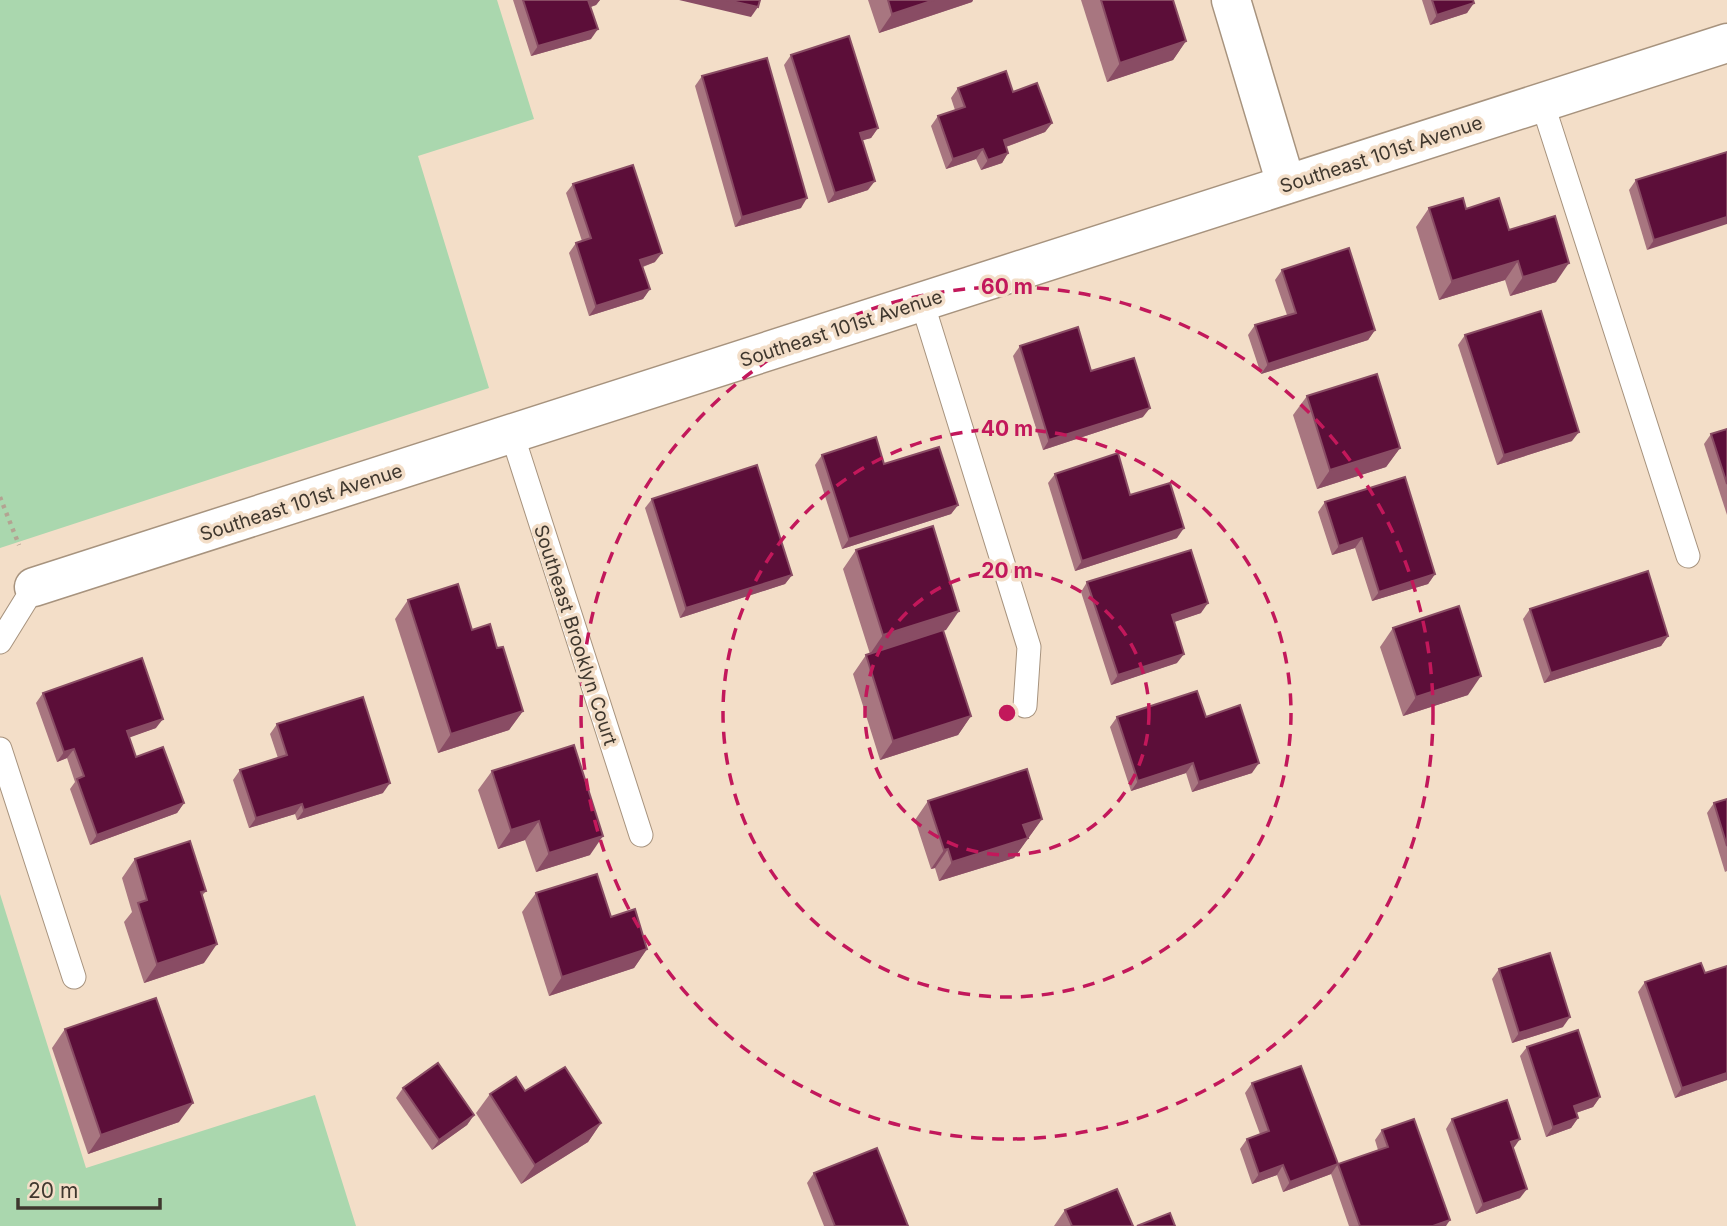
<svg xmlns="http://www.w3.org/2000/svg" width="1727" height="1226" viewBox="0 0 1727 1226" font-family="Inter,sans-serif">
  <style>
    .green { fill: #aad7ae }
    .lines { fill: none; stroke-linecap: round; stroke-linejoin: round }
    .lane-casing { stroke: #a7937e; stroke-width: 25 }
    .street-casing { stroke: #a7937e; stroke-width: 41 }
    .path { stroke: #b3a392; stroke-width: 4.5; stroke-dasharray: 3.5 5; stroke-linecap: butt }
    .lane { stroke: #fff; stroke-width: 23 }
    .street { stroke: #fff; stroke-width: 38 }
    .wall { fill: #a87680 }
    .shaded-wall { fill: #894c64 }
    .building { fill: #5c0e39; stroke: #894c64; stroke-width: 2 }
    .ring { fill: none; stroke: #c2185b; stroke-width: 3.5; stroke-dasharray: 12 9 }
    .labels { text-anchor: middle; stroke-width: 7; stroke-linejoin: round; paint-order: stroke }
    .street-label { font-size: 19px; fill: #3f372e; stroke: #f3dec8 }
    .centre { fill: #c2185b; stroke: #f3dec8; stroke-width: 3.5 }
    .ring-label { font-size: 21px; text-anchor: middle; font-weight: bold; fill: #c2185b; stroke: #f3dec8; stroke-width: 7; stroke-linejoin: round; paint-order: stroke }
  </style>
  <rect width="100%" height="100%" fill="#f3dec8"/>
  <g class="green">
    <polygon points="0,0 497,0 534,119 418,156 489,388 0,548"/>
    <polygon points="0,894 86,1168 315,1095 356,1226 0,1226"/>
  </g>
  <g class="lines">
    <defs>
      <g id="lane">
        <polyline points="1542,102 1688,556"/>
        <polyline points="922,302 1029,647 1025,706"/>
        <polyline points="512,434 641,835"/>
        <polyline points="0,642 34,587"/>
        <polyline points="0,749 74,977"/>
      </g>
      <g id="street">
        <polyline points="1231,0 1286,184"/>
        <polyline points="34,587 1727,43"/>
      </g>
    </defs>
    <use href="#lane" class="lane-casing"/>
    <use href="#street" class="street-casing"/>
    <polyline class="path" points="0,497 19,545"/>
    <use href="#lane" class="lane"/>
    <use href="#street" class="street"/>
  </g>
  <g class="wall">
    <polygon points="513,0 600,0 596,5 591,7 591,39 531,56"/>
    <polygon points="868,0 973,0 972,2 879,33"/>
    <polygon points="1081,0 1173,0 1186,41 1173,60 1107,82"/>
    <polygon points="1422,0 1473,0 1467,13 1430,25"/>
    <polygon points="791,55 878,128 871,138 862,140 868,190 828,203 784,65"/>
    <polygon points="702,76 801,208 735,227 695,86"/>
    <polygon points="958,88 1013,92 1052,123 1045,132 1006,147 1008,153 1002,163 981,170 976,159 946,169 931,126 938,116 955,110 951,98"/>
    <polygon points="1727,152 1647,250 1629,190 1636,180"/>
    <polygon points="573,184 655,262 643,267 650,289 643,299 589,316 569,253 576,243 582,241 566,193"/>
    <polygon points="1429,208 1466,209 1509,230 1556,282 1510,296 1505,280 1439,300 1416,227"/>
    <polygon points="1282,270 1375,330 1368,340 1261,374 1248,335 1255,325 1287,315 1275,280"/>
    <polygon points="1465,335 1572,441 1497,465 1458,345"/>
    <polygon points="1020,346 1091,371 1143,417 1043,450 1013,356"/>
    <polygon points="1307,396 1400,448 1386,467 1317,489 1293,415"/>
    <polygon points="1727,429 1727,515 1704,444 1711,434"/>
    <polygon points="822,455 884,464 958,505 951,514 842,549 815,465"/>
    <polygon points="1055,474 1130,495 1177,538 1075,571 1048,483"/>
    <polygon points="652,499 792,575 785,584 680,618 645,508"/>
    <polygon points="1325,502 1435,574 1428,584 1372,601 1355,548 1332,555 1318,512"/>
    <polygon points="856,550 946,630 943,630 971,716 958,735 880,760 853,674 866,655 870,654 843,569"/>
    <polygon points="1087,582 1201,613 1174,622 1177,663 1111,685 1081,592"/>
    <polygon points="408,600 472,630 523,711 509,730 438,753 395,619"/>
    <polygon points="1530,609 1668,636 1661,646 1544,683 1523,619"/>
    <polygon points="1393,628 1468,695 1403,716 1380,647"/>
    <polygon points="43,693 156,728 129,737 136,757 184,803 177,813 90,845 70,789 75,782 67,758 57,762 36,703"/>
    <polygon points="1117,717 1206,717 1252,773 1192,792 1186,773 1131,791 1110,727"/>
    <polygon points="277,724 383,793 297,820 295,814 249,828 233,780 240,770 278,758 270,734"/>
    <polygon points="492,771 590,855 536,872 525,840 498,849 478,790"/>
    <polygon points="1727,799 1727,871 1725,872 1707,813 1714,803"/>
    <polygon points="928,801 1042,819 1014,858 939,881 935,868 931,869 915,820"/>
    <polygon points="135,859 206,891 202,896 204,963 144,983 124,922 132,912 122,878"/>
    <polygon points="536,893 611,917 647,949 634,968 549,996 522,912"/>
    <polygon points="1499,969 1563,1027 1512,1043 1492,979"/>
    <polygon points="1705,973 1727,1080 1675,1098 1638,992 1645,982"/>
    <polygon points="65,1029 179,1122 88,1154 52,1048"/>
    <polygon points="1527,1047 1600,1097 1593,1107 1576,1113 1578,1118 1571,1128 1546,1137 1520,1056"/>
    <polygon points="1252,1083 1338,1164 1378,1150 1375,1140 1382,1130 1446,1226 1349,1226 1331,1174 1283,1192 1277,1175 1252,1184 1240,1149 1247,1139 1260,1134 1245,1093"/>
    <polygon points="403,1088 474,1115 467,1125 432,1150 396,1098"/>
    <polygon points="525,1091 601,1123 588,1142 521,1184 476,1113 490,1094"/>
    <polygon points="1452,1119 1514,1149 1520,1198 1476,1214 1446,1129"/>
    <polygon points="814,1173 908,1226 824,1226 807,1183"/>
    <polygon points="1065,1210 1133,1226 1054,1226"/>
  </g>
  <g class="shaded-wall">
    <polygon points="588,0 600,0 596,5 581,10"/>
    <polygon points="679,0 727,0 758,7 751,17"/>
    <polygon points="934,0 973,0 972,2 879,33 892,14"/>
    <polygon points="1474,3 1467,13 1430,25 1437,15"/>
    <polygon points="598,29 591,39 531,56 538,46"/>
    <polygon points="1186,41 1173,60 1107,82 1120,63"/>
    <polygon points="1052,123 1045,132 997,150 1004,140"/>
    <polygon points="878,128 871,138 853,143 860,133"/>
    <polygon points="983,149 976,159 946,169 953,159"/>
    <polygon points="1008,153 1002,163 981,170 988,160"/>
    <polygon points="875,181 868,190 828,203 835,193"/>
    <polygon points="807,198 801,208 735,227 742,217"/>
    <polygon points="1727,217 1727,224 1647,250 1654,240"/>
    <polygon points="662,253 655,262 633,270 640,260"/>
    <polygon points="1518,261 1505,280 1439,300 1452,281"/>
    <polygon points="1569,263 1556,282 1510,296 1523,277"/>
    <polygon points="650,289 643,299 589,316 596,306"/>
    <polygon points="1375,330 1368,340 1261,374 1268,364"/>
    <polygon points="1150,408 1143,417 1043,450 1049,440"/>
    <polygon points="1579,432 1572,441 1497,465 1504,455"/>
    <polygon points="1400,448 1386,467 1317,489 1330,470"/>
    <polygon points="958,505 951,514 842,549 849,539"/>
    <polygon points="1184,528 1177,538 1075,571 1082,561"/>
    <polygon points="1362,538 1355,548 1332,555 1339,546"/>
    <polygon points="1435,574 1428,584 1372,601 1379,592"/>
    <polygon points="792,575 785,584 680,618 686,608"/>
    <polygon points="1208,603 1201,613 1165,625 1172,615"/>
    <polygon points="959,611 946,630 870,654 883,635"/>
    <polygon points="1668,636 1661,646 1544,683 1551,673"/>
    <polygon points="1184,654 1177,663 1111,685 1118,675"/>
    <polygon points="1481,676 1468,695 1403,716 1416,697"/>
    <polygon points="523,711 509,730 438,753 451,734"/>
    <polygon points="971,716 958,735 880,760 893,741"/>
    <polygon points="163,719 156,728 120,741 127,731"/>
    <polygon points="74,749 67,758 57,762 64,752"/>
    <polygon points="1193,763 1186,773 1131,791 1138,781"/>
    <polygon points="1259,763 1252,773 1192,792 1199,782"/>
    <polygon points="390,783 383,793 297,820 304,810"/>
    <polygon points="184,803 177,813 90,845 97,835"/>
    <polygon points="302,804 295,814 249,828 256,818"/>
    <polygon points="1042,819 1014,858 939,881 952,862 1023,825"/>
    <polygon points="539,821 525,840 498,849 511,830"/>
    <polygon points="603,836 590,855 536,872 549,853"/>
    <polygon points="948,849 935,868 931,869 944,850"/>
    <polygon points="217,944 204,963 144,983 157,964"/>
    <polygon points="647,949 634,968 549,996 562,977"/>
    <polygon points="1570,1017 1563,1027 1512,1043 1519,1033"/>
    <polygon points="1727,1073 1727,1080 1675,1098 1682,1088"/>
    <polygon points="1600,1097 1593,1107 1567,1116 1574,1106"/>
    <polygon points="193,1103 179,1122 88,1154 101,1135"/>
    <polygon points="474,1115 467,1125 432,1150 439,1140"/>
    <polygon points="1578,1118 1571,1128 1546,1137 1553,1127"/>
    <polygon points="601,1123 588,1142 521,1184 535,1165"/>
    <polygon points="1520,1139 1513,1149 1511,1142"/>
    <polygon points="1338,1164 1331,1174 1283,1192 1290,1182"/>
    <polygon points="1283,1165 1277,1175 1252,1184 1259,1174"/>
    <polygon points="1527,1189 1520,1198 1476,1214 1483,1204"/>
    <polygon points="1450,1220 1446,1226 1433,1226"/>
  </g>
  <g class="building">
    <polygon points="523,0 589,0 588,0 598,29 538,46"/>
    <polygon points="727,0 760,0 758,7"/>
    <polygon points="888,0 934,0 892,14"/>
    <polygon points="1101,0 1173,0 1186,41 1120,63"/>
    <polygon points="1432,0 1473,0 1474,3 1437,15"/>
    <polygon points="849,36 878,128 860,133 875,181 835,193 791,55"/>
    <polygon points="767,58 807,198 742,217 702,76"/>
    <polygon points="1006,71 1013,92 1037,83 1052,123 1004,140 1008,153 988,160 983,149 953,159 938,116 965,107 958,88"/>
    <polygon points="1727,152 1727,217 1654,240 1636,180"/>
    <polygon points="633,165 662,253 640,260 650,289 596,306 576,243 591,238 573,184"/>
    <polygon points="1463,198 1466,209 1499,198 1509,230 1555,216 1569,263 1523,277 1518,261 1452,281 1429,208"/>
    <polygon points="1349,248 1375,330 1268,364 1255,325 1296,313 1282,270"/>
    <polygon points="1541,311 1579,432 1504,455 1465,335"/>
    <polygon points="1078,327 1091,371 1134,358 1150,408 1049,440 1020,346"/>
    <polygon points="1377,374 1400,448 1330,470 1307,396"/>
    <polygon points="1727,429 1727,484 1711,434"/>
    <polygon points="876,437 884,464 939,447 958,505 849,539 822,455"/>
    <polygon points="1118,453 1130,495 1170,483 1184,528 1082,561 1055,474"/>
    <polygon points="757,465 792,575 686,608 652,499"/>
    <polygon points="1405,477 1435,574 1379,592 1362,538 1339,546 1325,502"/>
    <polygon points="933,526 959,611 883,635 856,550"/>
    <polygon points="1191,550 1208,603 1172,615 1184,654 1118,675 1087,582"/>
    <polygon points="1648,571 1668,636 1551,673 1530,609"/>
    <polygon points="458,584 472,630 490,624 497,648 503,647 523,711 451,734 408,600"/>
    <polygon points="1459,606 1481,676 1416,697 1393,628"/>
    <polygon points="943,630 971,716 893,741 866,655"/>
    <polygon points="142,658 163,719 127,731 136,757 163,747 184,803 97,835 77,779 84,776 74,749 64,752 43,693"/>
    <polygon points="1197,691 1206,717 1240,705 1259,763 1199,782 1193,763 1138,781 1117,717"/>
    <polygon points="363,697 390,783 304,810 302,804 256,818 240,770 287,755 277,724"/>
    <polygon points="574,745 603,836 549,853 539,821 511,830 492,771"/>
    <polygon points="1027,769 1042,819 1023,825 1028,838 952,862 948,849 944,850 928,801"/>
    <polygon points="1727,799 1727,846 1714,803"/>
    <polygon points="190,841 206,891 201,892 217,944 157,964 138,903 147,900 135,859"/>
    <polygon points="597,874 611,917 635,909 647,949 562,977 536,893"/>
    <polygon points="1550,953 1570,1017 1519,1033 1499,969"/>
    <polygon points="1701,963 1705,973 1727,966 1727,1073 1682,1088 1645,982"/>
    <polygon points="156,998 193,1103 101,1135 65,1029"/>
    <polygon points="1578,1030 1600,1097 1574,1106 1578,1118 1553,1127 1527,1047"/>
    <polygon points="438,1063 474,1115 439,1140 403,1088"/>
    <polygon points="1301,1066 1338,1164 1290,1182 1283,1165 1259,1174 1247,1139 1269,1131 1252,1083"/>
    <polygon points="565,1067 601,1123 535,1165 490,1094 516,1077 525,1091"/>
    <polygon points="1507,1100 1520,1139 1511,1142 1527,1189 1483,1204 1452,1119"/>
    <polygon points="1414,1119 1450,1220 1433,1226 1360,1226 1338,1164 1388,1147 1382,1130"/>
    <polygon points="877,1148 908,1226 835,1226 814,1173"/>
    <polygon points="1117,1189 1133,1226 1072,1226 1065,1210"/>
    <polygon points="1170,1213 1175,1226 1137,1226"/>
  </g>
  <g class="ring">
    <circle cx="1007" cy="713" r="142"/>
    <circle cx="1007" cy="713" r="284"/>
    <circle cx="1007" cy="713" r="426"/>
  </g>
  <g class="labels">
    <g class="street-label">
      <text transform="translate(1381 154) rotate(-18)" y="7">Southeast 101st Avenue</text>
      <text transform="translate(841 328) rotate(-18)" y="7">Southeast 101st Avenue</text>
      <text transform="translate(301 502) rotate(-18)" y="7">Southeast 101st Avenue</text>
      <text transform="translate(576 635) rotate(72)" y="7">Southeast Brooklyn Court</text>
    </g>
  </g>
  <circle cx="1007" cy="713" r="10" class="centre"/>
  <g class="ring-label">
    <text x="1007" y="294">60 m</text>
    <text x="1007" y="436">40 m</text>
    <text x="1007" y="578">20 m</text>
  </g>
  <path d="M18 1198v10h142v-10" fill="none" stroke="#3f372e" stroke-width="3.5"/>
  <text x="28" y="1198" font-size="21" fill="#3f372e" stroke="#f3dec8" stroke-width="5" paint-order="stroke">20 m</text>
</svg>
